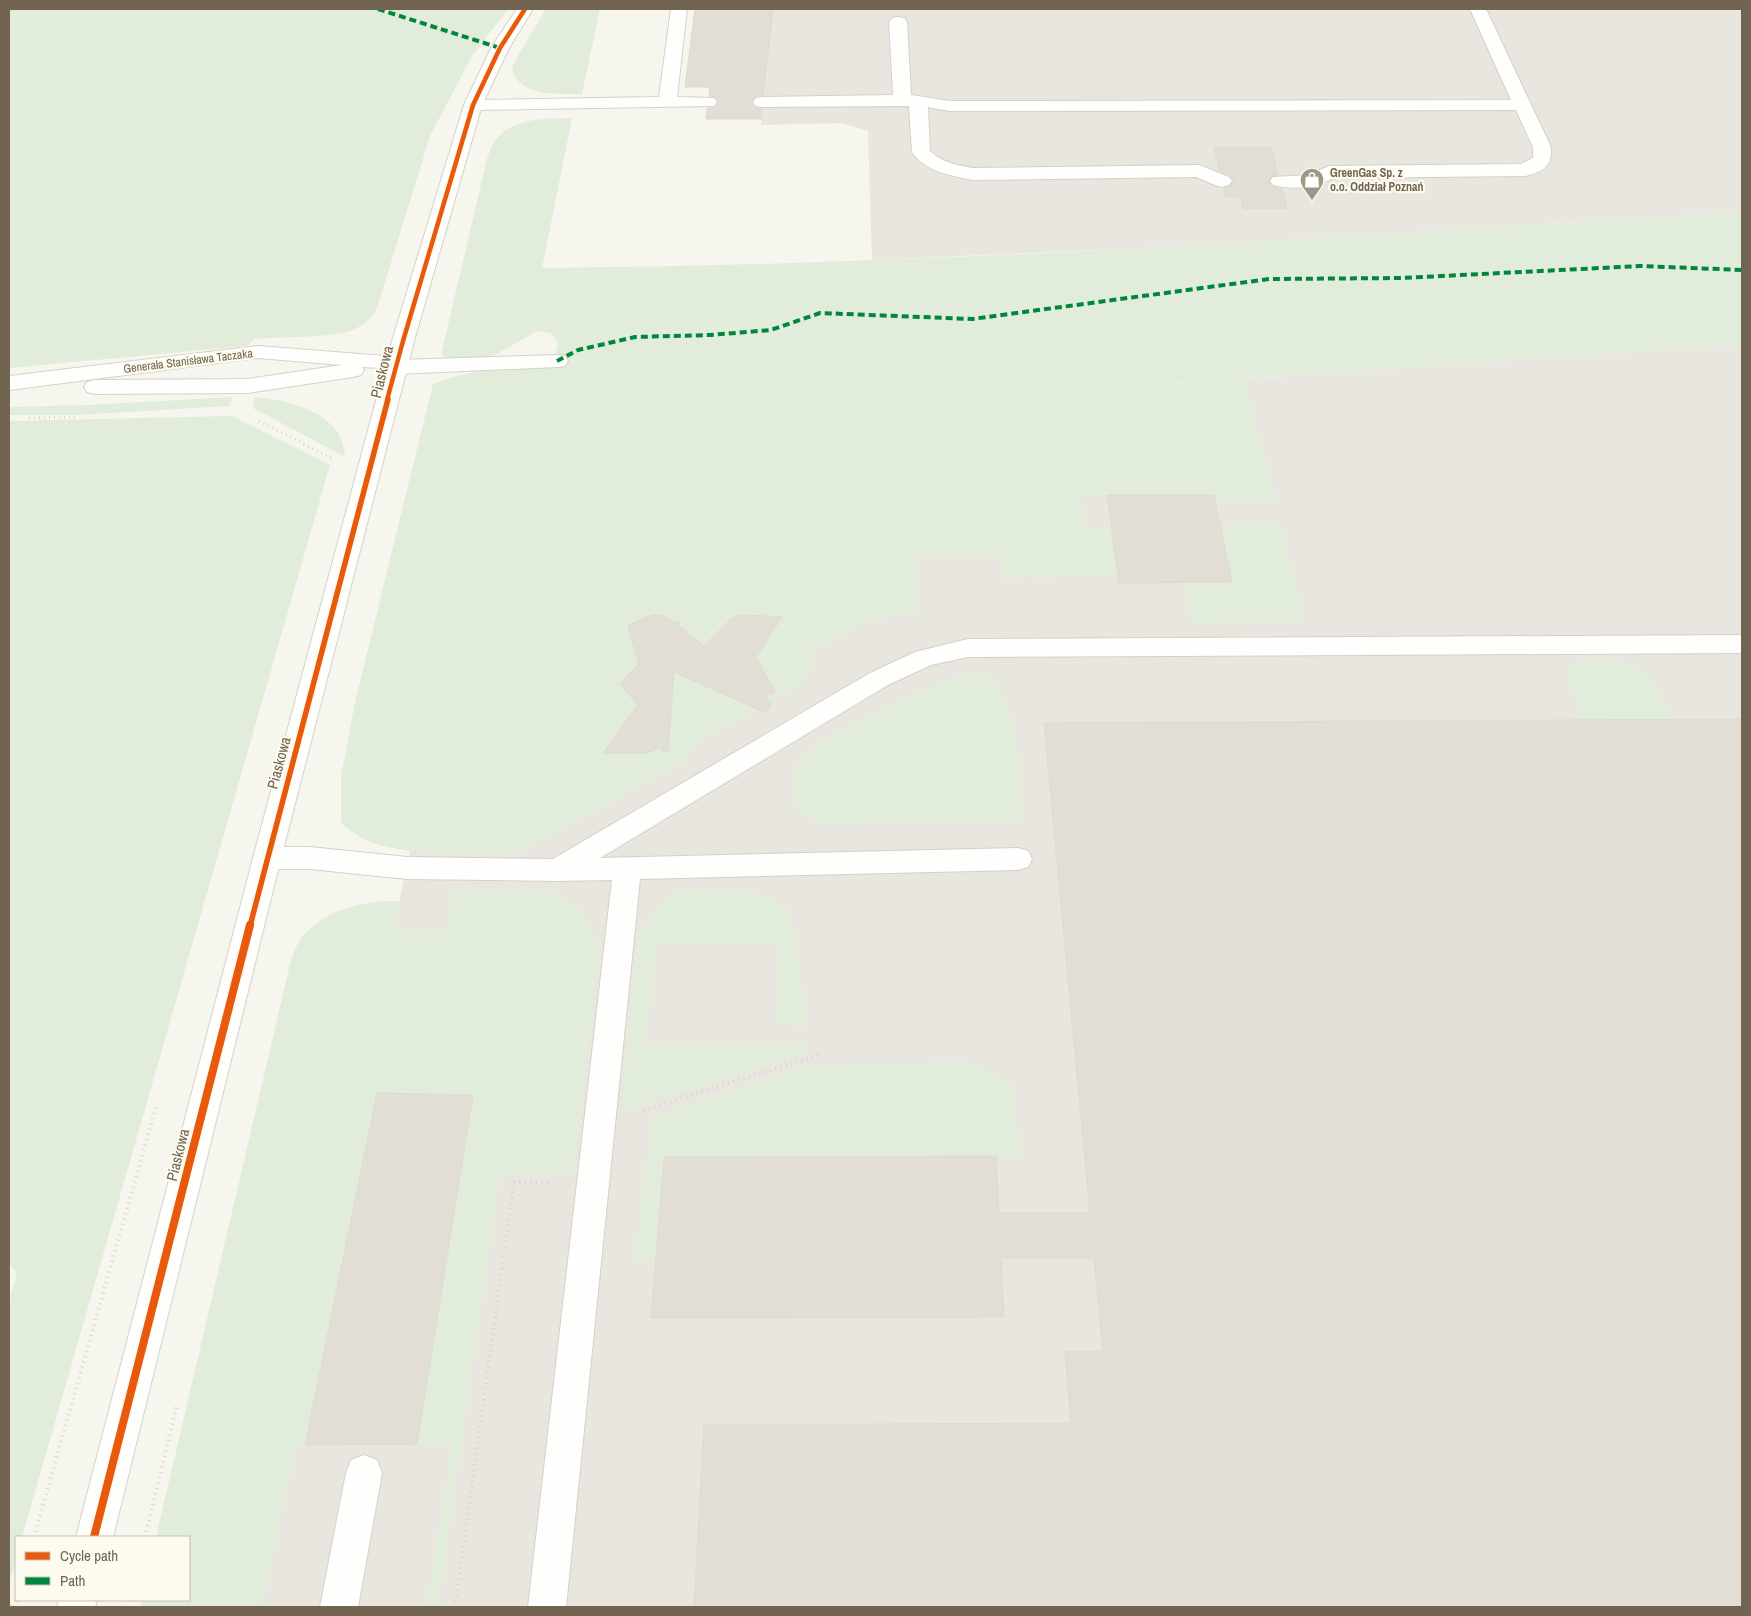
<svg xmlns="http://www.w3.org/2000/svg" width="1751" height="1616" viewBox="0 0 1751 1616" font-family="'Archivo Narrow',sans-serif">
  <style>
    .industrial { fill: #e8e6de }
    .green { fill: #e1edda }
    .building { fill: #e2ded5; stroke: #dfdad0 }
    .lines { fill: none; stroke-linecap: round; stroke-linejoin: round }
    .lane-casing { stroke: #d4d1cb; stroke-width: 2 }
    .street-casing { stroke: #d4d1cb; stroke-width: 2 }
    .secondary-casing { stroke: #d5d2ca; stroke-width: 2 }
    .path-far1 { stroke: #d9d5d0; stroke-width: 3; stroke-dasharray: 1 4; stroke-linecap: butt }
    .path { stroke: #d9d5d0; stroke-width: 4; stroke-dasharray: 1 4.5; stroke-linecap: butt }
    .lane { fill: #fefefc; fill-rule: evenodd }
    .street { fill: #fefefc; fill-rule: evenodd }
    .secondary { fill: #fefefc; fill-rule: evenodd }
    .quiet { stroke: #00873e; stroke-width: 4; stroke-dasharray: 7 4; stroke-linecap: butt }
    .cycleway-far2-casing { stroke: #fdfbf0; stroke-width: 7 }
    .cycleway-far1-casing { stroke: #fdfbf0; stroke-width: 9 }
    .cycleway-casing { stroke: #fdfbf0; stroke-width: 11 }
    .cycleway-far2 { stroke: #e8590c; stroke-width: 4.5 }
    .cycleway-far1 { stroke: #e8590c; stroke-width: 5.5 }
    .cycleway { stroke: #e8590c; stroke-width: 8 }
    .labels { text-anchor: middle; stroke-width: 4.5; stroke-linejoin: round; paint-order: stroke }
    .far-poi-label { font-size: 12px; font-weight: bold; fill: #726450; stroke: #fdfbf0; text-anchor: start }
    .far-street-label { font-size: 12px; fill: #726450; stroke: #fdfbf0 }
    .street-label { font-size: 15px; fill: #726450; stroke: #fdfbf0 }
  </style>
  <rect width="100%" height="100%" fill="#f6f5ee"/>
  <g class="industrial">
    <polygon points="768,9 1742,9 1742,212 1186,246 872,260 868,131 842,123 761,125"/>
    <polygon points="1742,344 1742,1607 248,1607 410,851 653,421"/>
  </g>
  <g class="green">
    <path d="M9 9H508L472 56 430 136 377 308C372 318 365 324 355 329 335 338 279 337 254 339L247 346 9 368Z"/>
    <path d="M546 9H600L582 94C559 94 515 97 512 66Z"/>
    <path d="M572 118 542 268C942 265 1342 236 1742 212V344L1028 394 1244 380 1277 501H1216L1214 495 1081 496 1085 528H1112L1119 577 1001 578 999 555H919L916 586 919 613 869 620 811 652 816 659 807 675 793 690 698 742 684 763 524 850 508 853C465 852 398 858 360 837 353 833 347 828 341 823V777L356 698 433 384C450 378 466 373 483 371 514 368 528 375 555 356L558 344 551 333 537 331 486 360 450 359 441 355 487 159C489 153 491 146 495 141 512 117 545 119 572 118Z"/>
    <polygon points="233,397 229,406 77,415 9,415 9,407 90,405"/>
    <path d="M255 397C290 401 343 412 345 457L253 408Z"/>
    <polygon points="232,416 330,465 22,1537 16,1537 16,1559 9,1585 9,1301 17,1274 9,1263 9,421"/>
    <polygon points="1271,524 1278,525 1281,529 1306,622 1192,623 1183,582 1232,582 1220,525"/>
    <path d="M1598 659C1649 664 1652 676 1672 719L1584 720 1567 679 1568 667 1577 662Z"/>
    <path d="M971 673 988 674 999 685 1006 708 1016 727 1023 822 820 825C802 814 791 808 792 785 792 751 827 739 853 724 891 703 929 686 971 673Z"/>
    <path d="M683 889 750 892 773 897 791 913 808 1026 775 1025 779 943H657L645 1045 809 1044 810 1051 621 1111 638 939C650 913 657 903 683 889Z"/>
    <path d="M453 892 553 893C586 906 596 926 598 961L573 1175 500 1176 438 1607H427L452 1444H417L377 1093 305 1445H296L262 1607H140L142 1600H189V1537H156L291 960C294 953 297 944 301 938 327 908 362 901 400 901L393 930H445Z"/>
    <polygon points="966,1062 991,1072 1013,1086 1021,1156 664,1157 655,1259 635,1259 651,1116 811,1064"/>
  </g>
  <g class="building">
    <polygon points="695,9 773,9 763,95 756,96 751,102 754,107 762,109 761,119 706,119 707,108 714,108 719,102 716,97 709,96 710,87 685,87"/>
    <polygon points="1214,147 1271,147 1278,175 1272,176 1268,181 1273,187 1282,189 1287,209 1243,209 1240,197 1225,197 1224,188 1230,186 1234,181 1230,175 1220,171"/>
    <polygon points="1107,495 1214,495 1232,582 1119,583"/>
    <polygon points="655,615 664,616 676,623 679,620 678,625 704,646 730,620 737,616 746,615 782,617 756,657 775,692 763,695 772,703 766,713 674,672 668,751 662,751 661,747 647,753 603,753 638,705 620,684 639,664 628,626 646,617"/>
    <polygon points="1742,719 1742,1607 694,1607 704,1425 1071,1423 1065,1351 1103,1351 1094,1258 1001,1258 1004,1317 651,1318 664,1157 996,1156 999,1213 1090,1213 1044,723"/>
    <polygon points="377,1093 473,1095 417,1444 305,1445"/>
  </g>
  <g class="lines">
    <defs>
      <g id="lane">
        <polygon points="671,9 687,9 677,97 714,98 717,102 714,106 473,110 467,109 464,105 467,101 473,100 659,97"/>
        <path d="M1470 9H1486L1551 147C1552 167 1544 171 1525 176L1333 178C1315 188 1294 190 1273 185L1270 181 1273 177 1309 175 1329 166 1521 164 1533 158V147L1516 110 949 111 928 107 930 151C942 162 956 165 972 168L1199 165 1229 177 1232 181 1229 185 1222 187 1215 185 1196 177 972 180C950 175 925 172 912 152L909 106 762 107 756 106 753 102 756 98 762 97 893 95 889 22 892 18 898 17 904 18 907 22 911 95 949 101 1511 100Z"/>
        <polygon points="557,355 565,356 568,361 565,366 557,367 396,374 388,372 385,367 388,362 396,360"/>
        <polygon points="1742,635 1742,653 968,657 931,665 888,685 600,858 1018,848 1028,851 1032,859 1028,867 1018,870 640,879 566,1607 528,1607 612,880 557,881 407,879 310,869 267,869 257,866 253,858 257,850 267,847 310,847 407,857 553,859 870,673 915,652 968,639"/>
        <polygon points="364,1455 377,1460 382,1473 358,1607 320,1607 346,1473 351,1460"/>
      </g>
      <g id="street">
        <polygon points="517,9 533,9 509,48 482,105 414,341 281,858 113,1537 76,1537 253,858 392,341 464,105 491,48"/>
        <polygon points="59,1600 97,1600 95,1607 57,1607"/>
      </g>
      <polygon id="secondary" points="258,346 398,357 406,358 409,363 406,368 398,369 362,367 364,370 361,375 353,377 248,393 95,394 87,392 84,387 87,382 95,380 248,379 342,365 258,358 9,390 9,376"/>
    </defs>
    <use href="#lane" class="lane-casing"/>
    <use href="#street" class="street-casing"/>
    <use href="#secondary" class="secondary-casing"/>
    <g class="path-far1">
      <polyline points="29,418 78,417"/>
      <polyline points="259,421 331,458"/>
    </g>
    <g class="path">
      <polyline points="644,1110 818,1055"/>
      <polyline points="34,1537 157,1103"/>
      <polyline points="145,1537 177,1404"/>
      <polyline points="14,1607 17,1600"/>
      <polyline points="128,1607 130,1600"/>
      <polyline points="455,1607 514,1182 549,1182"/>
    </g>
    <use href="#lane" class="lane"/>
    <use href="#street" class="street"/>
    <use href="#secondary" class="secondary"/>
    <g class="quiet">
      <polyline points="378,9 500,48"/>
      <polyline points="557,361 578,350 635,337 710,335 771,330 820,313 972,319 1269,279 1402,278 1640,266 1742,270"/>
    </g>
    <defs>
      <polyline id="cycleway-far2" points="387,400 403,341 473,105 500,48 525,9"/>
      <polyline id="cycleway-far1" points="250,926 388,399"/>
      <polyline id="cycleway" points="94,1537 250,925"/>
    </defs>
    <use href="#cycleway-far2" class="cycleway-far2-casing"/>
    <use href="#cycleway-far1" class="cycleway-far1-casing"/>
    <use href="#cycleway" class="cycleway-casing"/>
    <use href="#cycleway-far2" class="cycleway-far2"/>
    <use href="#cycleway-far1" class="cycleway-far1"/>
    <use href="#cycleway" class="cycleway"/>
  </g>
  <defs>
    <symbol id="shop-pin" viewBox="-11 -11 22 30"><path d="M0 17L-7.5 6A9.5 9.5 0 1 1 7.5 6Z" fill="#a09787" stroke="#fdfbf0"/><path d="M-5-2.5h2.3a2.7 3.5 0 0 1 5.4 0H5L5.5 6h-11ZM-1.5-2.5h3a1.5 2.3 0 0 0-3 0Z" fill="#fff"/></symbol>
  </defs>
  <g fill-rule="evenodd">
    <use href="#shop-pin" x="1298" y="166" width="28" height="38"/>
  </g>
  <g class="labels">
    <g class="far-poi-label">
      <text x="1330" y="177">GreenGas Sp. z<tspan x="1330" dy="14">o.o. Oddział Poznań</tspan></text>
    </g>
    <g class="far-street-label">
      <text transform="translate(188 361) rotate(-7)" y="4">Generała Stanisława Taczaka</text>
    </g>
    <g class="street-label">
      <text transform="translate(382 372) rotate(-76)" y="5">Piaskowa</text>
      <text transform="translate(279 763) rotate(-75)" y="5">Piaskowa</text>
      <text transform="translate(178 1155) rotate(-76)" y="5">Piaskowa</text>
    </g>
  </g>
  <rect width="1751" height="1616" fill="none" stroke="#726450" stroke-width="20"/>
  <rect x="15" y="1536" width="175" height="65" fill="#fdfbf0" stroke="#c5bfb0"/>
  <rect x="25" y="1552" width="25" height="8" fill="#e8590c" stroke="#c5bfb0"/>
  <text x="60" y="1561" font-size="15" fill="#726450">Cycle path</text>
  <rect x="25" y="1577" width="25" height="8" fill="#00873e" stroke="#c5bfb0"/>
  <text x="60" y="1586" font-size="15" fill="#726450">Path</text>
</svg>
